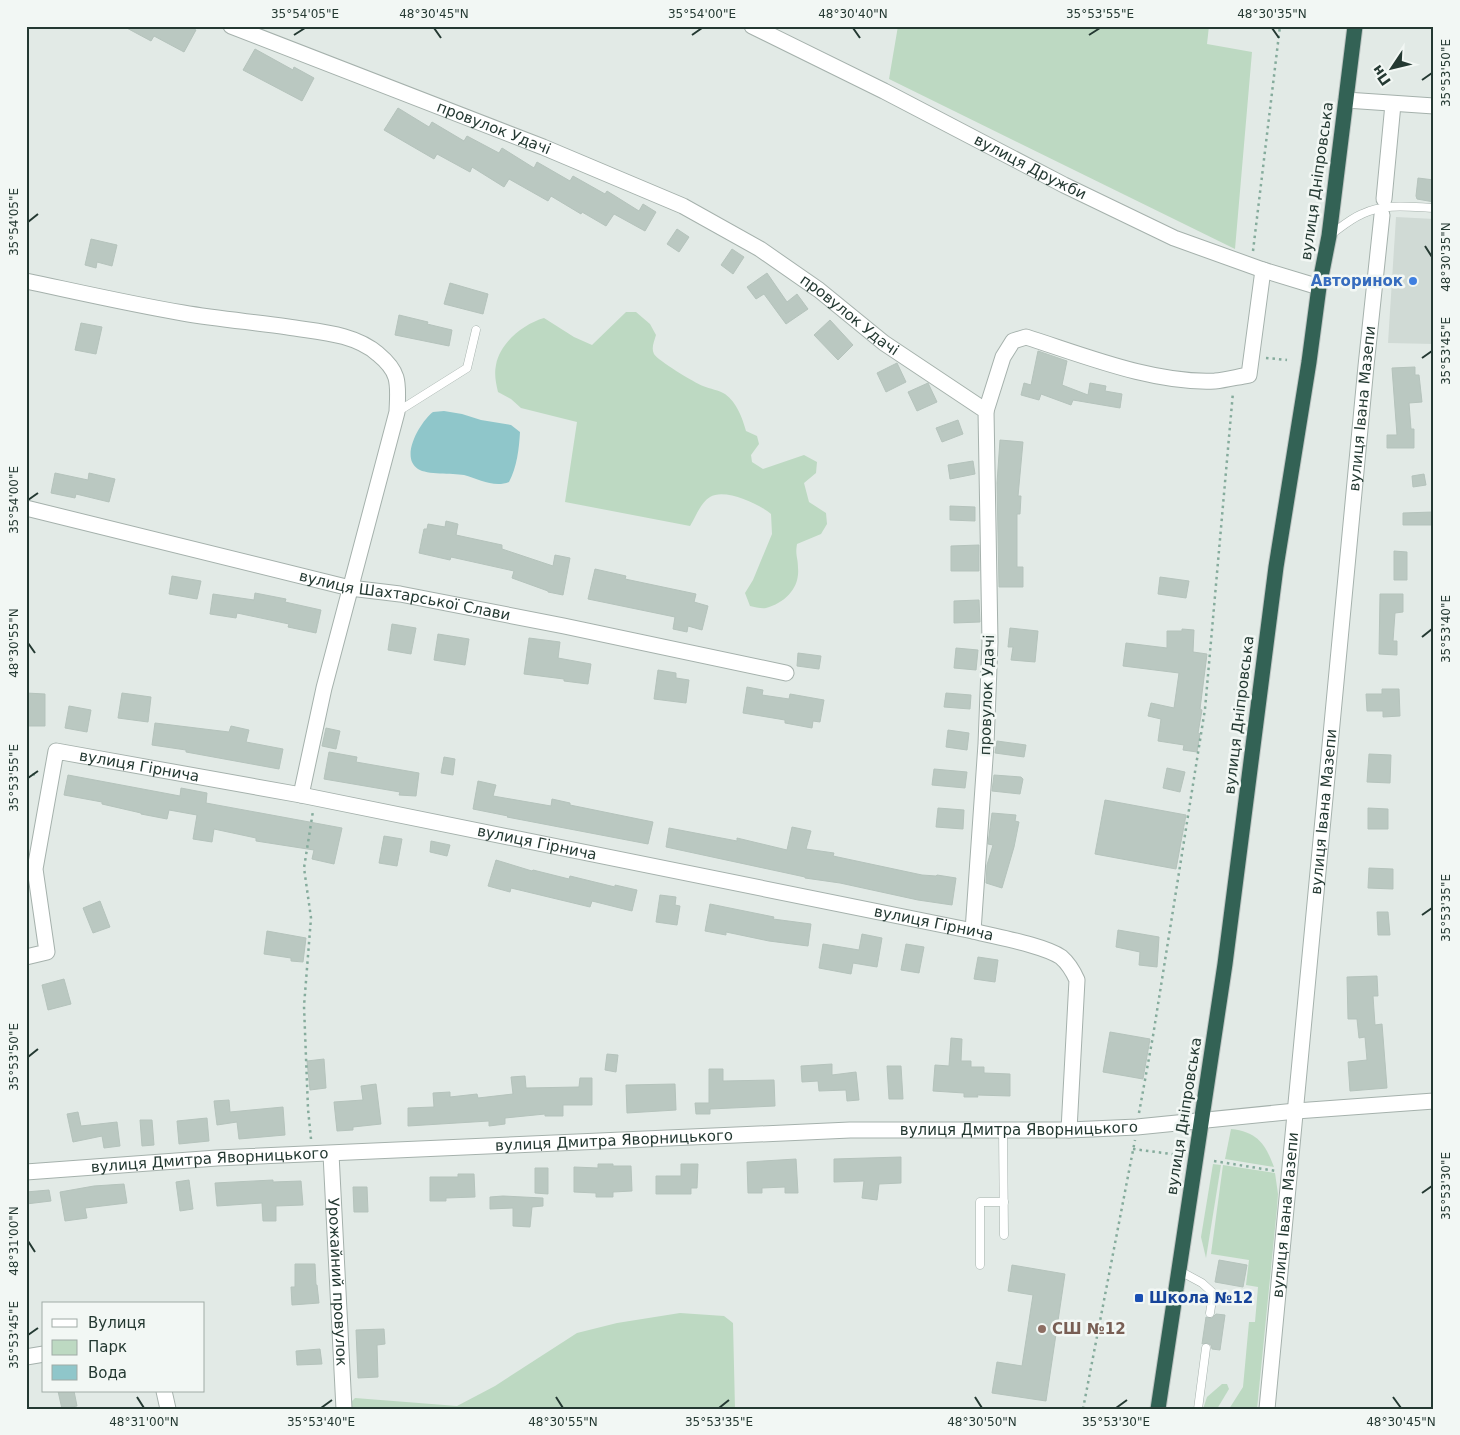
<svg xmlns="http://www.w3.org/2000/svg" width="1460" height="1435" viewBox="0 0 1460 1435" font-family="'DejaVu Sans',sans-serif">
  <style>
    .built { fill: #d0dad5 }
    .green { fill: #bdd9c2 }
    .water { fill: #8fc6ca }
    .building { fill: #bac8c1; stroke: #b5c3bc }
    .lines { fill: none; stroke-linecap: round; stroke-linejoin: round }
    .lane-casing { stroke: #a5b1ac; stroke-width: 9 }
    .street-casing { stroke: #a5b1ac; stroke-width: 17 }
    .highway-casing { stroke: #bdc4c2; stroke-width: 17 }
    .path { stroke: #85ab9c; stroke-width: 2.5; stroke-dasharray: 2.5 4; stroke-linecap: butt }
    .lane { stroke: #fff; stroke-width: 8 }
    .street { stroke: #fff; stroke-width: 15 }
    .highway { stroke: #336255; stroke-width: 15 }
    .ticks { fill: none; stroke: #243932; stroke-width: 2 }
    .shop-dot { fill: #3f7fe0; stroke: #f2f7f4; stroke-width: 2 }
    .transit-dot { fill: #1a4fb4; stroke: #f2f7f4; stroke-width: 2 }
    .education-dot { fill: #8d6e63; stroke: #f2f7f4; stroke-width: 2 }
    .labels { text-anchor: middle; stroke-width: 5; stroke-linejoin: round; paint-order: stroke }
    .street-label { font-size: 15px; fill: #243932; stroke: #f2f7f4 }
    .shop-label { font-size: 15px; font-weight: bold; fill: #366cbe; stroke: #f2f7f4; text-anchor: end }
    .transit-label { font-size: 15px; font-weight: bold; fill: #164399; stroke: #f2f7f4; text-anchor: start }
    .education-label { font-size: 15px; font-weight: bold; fill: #785e54; stroke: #f2f7f4; text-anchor: start }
    .neatline { fill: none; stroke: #243932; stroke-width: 2 }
    .ticks-label { font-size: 12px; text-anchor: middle; fill: #243932 }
  </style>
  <rect width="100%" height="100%" fill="#e2eae6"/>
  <polygon class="built" points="1396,217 1434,219 1434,344 1388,343"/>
  <g class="green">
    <polygon points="898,26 1209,26 1207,44 1252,52 1235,249 889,79"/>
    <path d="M626 312H636L650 324 656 335C654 342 651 348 654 354 657 360 695 383 703 386 710 389 719 390 725 394 737 403 742 417 746 431L757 436 759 444 751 455 752 462 763 469 804 455 817 462 816 473 804 483 809 502 826 513 827 524 821 534 797 544C795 556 798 557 798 568 800 588 785 603 766 608 762 609 755 607 750 606L745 593 753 580 772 534 771 514C759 504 725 488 710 497 700 503 696 517 690 526L565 502 577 422 521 408 511 399 498 392C496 384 494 374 496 365 500 343 523 324 544 318L574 337 592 345Z"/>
    <path d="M1231 1129C1257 1132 1265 1143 1274 1167L1225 1159Z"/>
    <polygon points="1213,1164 1221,1165 1206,1258 1201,1237"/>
    <polygon points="1223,1165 1275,1173 1278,1194 1277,1208 1257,1409 1229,1409 1243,1387 1249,1322 1255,1322 1258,1287 1246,1285 1249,1260 1211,1254"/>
    <polygon points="680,1313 724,1316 733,1323 735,1409 351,1409 351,1402 355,1398 457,1406 495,1386 577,1333 617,1323"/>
    <polygon points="1222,1384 1227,1384 1229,1389 1217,1409 1203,1409 1207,1397"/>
  </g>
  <path class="water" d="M444 411 462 414 481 420 511 425 520 432C519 449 517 467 509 482 494 488 479 479 464 475 452 473 427 475 418 469 399 457 421 421 433 412Z"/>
  <g class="building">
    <polygon points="123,26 189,26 196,30 184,52 154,36 151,41"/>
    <polygon points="255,49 293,70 294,67 314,78 302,101 243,70"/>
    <polygon points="398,108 429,127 432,122 464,141 467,136 499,153 502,148 534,168 537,162 570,181 573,176 605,194 607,191 639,211 643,204 656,212 645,231 614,214 606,226 582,212 581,214 551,196 548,201 509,179 504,187 472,167 470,172 437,154 434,159 384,130"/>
    <polygon points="1418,178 1434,180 1434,202 1417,199 1416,196"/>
    <polygon points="677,229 689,237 679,252 667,244"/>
    <polygon points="91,239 117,245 112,266 97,262 96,268 85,265"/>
    <polygon points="732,249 744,257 733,274 721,265"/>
    <polygon points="767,273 787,302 797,294 808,309 786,324 764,294 756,299 747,287"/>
    <polygon points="450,283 488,294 483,314 444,304"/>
    <polygon points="399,315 428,322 427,324 452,330 449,346 395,335"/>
    <polygon points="830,320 853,345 838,360 814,335"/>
    <polygon points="81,323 102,327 96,354 75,350"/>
    <polygon points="1038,351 1067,361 1062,385 1088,395 1090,383 1106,386 1105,391 1122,394 1120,408 1073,400 1071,405 1041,394 1039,400 1021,395 1024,383 1031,385"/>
    <polygon points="897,363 906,382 886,392 877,373"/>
    <polygon points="1415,367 1415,375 1419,375 1422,402 1409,403 1411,429 1414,429 1414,448 1387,448 1387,435 1397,435 1392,368"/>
    <polygon points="928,383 937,402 917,411 908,392"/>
    <polygon points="958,420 963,434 942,442 936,428"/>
    <polygon points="1000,440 1023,442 1018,496 1021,496 1020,514 1017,514 1017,567 1023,567 1023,587 999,587 997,483"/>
    <polygon points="973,461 975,474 950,479 948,465"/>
    <polygon points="55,473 88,480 89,473 115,479 109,502 76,494 75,498 51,493"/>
    <polygon points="1424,474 1426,485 1413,487 1412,476"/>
    <polygon points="950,506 975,507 975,521 950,520"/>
    <polygon points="1433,512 1433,525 1403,525 1403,513"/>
    <polygon points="446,521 458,524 456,535 502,545 502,549 553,566 555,555 570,558 563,595 548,592 548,591 512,578 514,571 451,557 450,560 419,553 424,529 427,529 428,524 445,527"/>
    <polygon points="979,545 979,571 951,571 951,546"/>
    <polygon points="1394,551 1407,552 1407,580 1394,580"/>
    <polygon points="595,569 626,576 625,579 696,594 694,602 708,606 702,630 688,626 687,632 673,629 675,617 588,599"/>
    <polygon points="172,576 201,581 197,599 169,594"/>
    <polygon points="1160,577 1189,581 1186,598 1158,594"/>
    <polygon points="255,593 286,599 285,602 321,610 316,633 288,627 289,624 237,613 236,618 210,614 213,594 254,600"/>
    <polygon points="1380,594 1403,594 1403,612 1395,613 1393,641 1397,641 1397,655 1379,654"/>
    <polygon points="979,600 980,622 954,623 954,601"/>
    <polygon points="392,624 416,628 411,654 388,650"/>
    <polygon points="1010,628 1038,631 1035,662 1011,660 1013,647 1008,647"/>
    <polygon points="1182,629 1194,630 1193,652 1207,654 1200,709 1202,710 1198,733 1200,734 1197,752 1183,750 1184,745 1158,741 1161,719 1148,716 1151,703 1174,708 1179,673 1123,666 1126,643 1167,648 1167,631 1182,631"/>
    <polygon points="438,634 469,639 465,665 434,660"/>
    <polygon points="529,638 560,642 558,658 591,664 588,684 564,681 564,679 524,674"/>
    <polygon points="956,648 978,650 976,670 954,668"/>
    <polygon points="798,653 821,656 819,669 797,666"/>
    <polygon points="658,670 676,673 676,678 689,680 686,703 654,699"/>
    <polygon points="747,687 763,690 762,695 789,699 790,694 824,700 820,722 813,721 812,728 785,723 785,720 743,713"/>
    <polygon points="1382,689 1399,689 1400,716 1383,717 1383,711 1367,711 1366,694 1382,694"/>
    <polygon points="26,693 45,694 45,726 26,726"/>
    <polygon points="122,693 151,697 148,722 118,718"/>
    <polygon points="946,693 971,695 970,709 944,707"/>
    <polygon points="69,706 91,710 87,732 65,728"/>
    <polygon points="155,723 229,732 231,726 249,730 246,742 283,749 279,769 186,752 186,750 152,745"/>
    <polygon points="326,728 340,731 336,749 322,746"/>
    <polygon points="948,730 969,733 967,750 946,747"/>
    <polygon points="997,741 1026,745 1024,757 995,753"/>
    <polygon points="329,752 357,757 356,762 419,773 416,796 399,795 400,792 324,779"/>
    <polygon points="1369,754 1391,755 1390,783 1367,782"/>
    <polygon points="444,757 455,759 453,775 441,773"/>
    <polygon points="1167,768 1185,772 1180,792 1163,788"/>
    <polygon points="934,769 967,772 965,788 932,785"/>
    <polygon points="68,775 180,796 181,788 207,793 206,803 342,828 334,864 312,859 314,850 256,841 256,838 214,829 212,842 193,839 197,815 169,810 167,819 141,814 141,813 102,804 102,802 64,795"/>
    <polygon points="994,775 1021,777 1023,779 1020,794 992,791"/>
    <polygon points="478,781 496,785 493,796 551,806 552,799 570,803 570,805 653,822 648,844 507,817 508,816 473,809"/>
    <polygon points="1105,800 1186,815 1176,869 1095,854"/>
    <polygon points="938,808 964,810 963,829 936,827"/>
    <polygon points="1368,808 1388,809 1388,829 1368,829"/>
    <polygon points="992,813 1016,815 1015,821 1019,822 1014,847 1002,888 986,883 987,865 993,845 988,844"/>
    <polygon points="792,827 811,831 806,849 834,853 833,856 922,875 936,876 937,875 956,878 952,905 918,900 840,883 805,878 805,877 666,847 669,828 737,841 737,838 787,850"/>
    <polygon points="384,836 402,839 397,866 379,863"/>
    <polygon points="431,841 450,845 447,856 430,852"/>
    <polygon points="496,860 532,871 533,870 569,879 570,876 615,887 615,885 637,890 632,911 592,901 590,907 511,888 510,892 488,886"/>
    <polygon points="1369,868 1393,869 1393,889 1368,888"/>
    <polygon points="660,895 676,897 675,905 680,906 677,925 656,922"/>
    <polygon points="100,901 110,927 93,933 83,908"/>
    <polygon points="710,904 774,917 773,919 811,924 808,946 769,941 726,932 726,935 705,931"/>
    <polygon points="1377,912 1388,912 1390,935 1378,935"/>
    <polygon points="1118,930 1159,937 1157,967 1139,965 1140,952 1116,947"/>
    <polygon points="267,931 306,938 303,962 291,961 291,958 264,954"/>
    <polygon points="862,934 882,938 877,967 853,963 851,974 819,968 823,944 859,950"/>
    <polygon points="906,944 924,947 919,973 901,970"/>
    <polygon points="978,957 998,960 995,982 974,979"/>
    <polygon points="1377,976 1378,996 1373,996 1375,1025 1382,1024 1387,1088 1350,1091 1348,1062 1367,1060 1365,1037 1359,1038 1357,1019 1348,1019 1347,977"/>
    <polygon points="64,979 71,1004 48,1010 42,985"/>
    <polygon points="1110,1032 1150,1039 1143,1079 1103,1072"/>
    <polygon points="951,1038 962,1039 961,1061 971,1061 971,1067 984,1067 984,1073 1010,1074 1010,1096 977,1095 978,1097 964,1097 964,1093 933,1091 935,1065 949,1066"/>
    <polygon points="607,1054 618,1055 616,1072 605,1070"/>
    <polygon points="324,1059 326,1088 310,1090 307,1061"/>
    <polygon points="832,1064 832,1075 856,1072 859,1100 847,1101 846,1090 819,1091 818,1081 802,1082 801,1066"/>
    <polygon points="887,1066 901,1066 903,1099 889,1099"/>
    <polygon points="709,1069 723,1069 723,1081 774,1080 775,1106 710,1109 710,1114 696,1114 695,1103 709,1103"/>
    <polygon points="525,1076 526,1088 579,1087 580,1078 592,1078 592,1105 563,1105 563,1116 545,1116 545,1114 505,1118 505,1124 489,1126 489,1121 408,1126 408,1108 434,1107 433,1093 450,1092 450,1097 477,1094 478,1098 513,1094 511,1077"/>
    <polygon points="376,1084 381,1124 353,1127 353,1130 337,1131 334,1102 363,1100 361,1086"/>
    <polygon points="675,1084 676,1110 627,1113 626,1085"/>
    <polygon points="229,1100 230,1112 283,1107 285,1135 239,1139 237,1122 217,1125 214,1101"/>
    <polygon points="78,1112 81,1126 117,1122 120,1146 104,1148 102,1136 73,1142 67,1114"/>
    <polygon points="207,1118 209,1141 179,1144 177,1121"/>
    <polygon points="140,1120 152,1120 154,1145 142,1146"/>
    <polygon points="901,1157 901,1183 879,1184 877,1200 862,1198 864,1181 834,1182 834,1159"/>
    <polygon points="796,1159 798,1193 785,1193 785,1187 762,1188 762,1193 748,1193 747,1162"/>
    <polygon points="598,1164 613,1164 613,1166 631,1166 632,1191 613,1192 613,1197 596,1197 596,1193 574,1192 574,1167 598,1168"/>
    <polygon points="681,1164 698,1164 697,1188 691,1188 691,1194 656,1194 656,1176 681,1176"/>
    <polygon points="535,1168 548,1168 548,1194 535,1193"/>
    <polygon points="458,1174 474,1174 475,1197 446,1198 446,1201 430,1201 430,1177 458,1177"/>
    <polygon points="189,1180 193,1209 180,1211 176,1182"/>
    <polygon points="273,1180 273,1182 301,1181 303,1205 276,1206 276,1221 263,1221 262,1203 217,1206 215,1183"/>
    <polygon points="124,1184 127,1203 85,1208 87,1218 65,1221 60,1192 94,1186"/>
    <polygon points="353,1187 367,1187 368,1212 354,1212"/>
    <polygon points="49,1190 51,1201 26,1204 26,1192"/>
    <polygon points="503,1196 543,1198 543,1206 532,1207 530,1227 513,1226 513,1208 490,1209 490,1197"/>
    <polygon points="1219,1260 1247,1265 1243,1287 1215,1282"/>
    <polygon points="295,1264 315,1264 316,1285 317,1285 319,1303 292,1305 291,1287 295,1287"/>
    <polygon points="1012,1265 1065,1274 1046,1401 992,1393 997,1362 1022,1366 1033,1295 1008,1291"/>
    <polygon points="1216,1314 1225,1315 1220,1350 1212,1349 1211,1345 1207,1343 1202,1344 1206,1317 1212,1318"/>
    <polygon points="384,1329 385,1344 377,1345 378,1377 358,1378 356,1330"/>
    <polygon points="320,1349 322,1364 297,1365 296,1351"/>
    <polygon points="58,1391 74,1391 77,1406 62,1409"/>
  </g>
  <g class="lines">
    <defs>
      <g id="lane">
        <path d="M1329 236C1340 228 1350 219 1362 214 1385 203 1410 207 1434 208"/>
        <polyline points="397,412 467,368 476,330"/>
        <polyline points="1003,1130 1004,1235"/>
        <polyline points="980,1265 980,1202 1004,1202"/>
        <polyline points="1178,1270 1202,1283 1213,1293 1210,1313"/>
        <polyline points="1198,1409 1206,1348"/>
      </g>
      <g id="street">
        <path id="s1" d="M231 26 543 147 683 206 760 249 819 290 884 343 986 411 990 642 986 744 973 931"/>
        <path id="s2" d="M752 26 884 91 1064 185 1174 238 1263 270 1319 287"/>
        <polyline points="1346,100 1434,106"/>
        <polyline points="1384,199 1393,104"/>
        <path d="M26 281C78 292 130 304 183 313 218 319 253 322 288 327 318 332 354 333 378 354 401 373 398 384 397 412L324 688 301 795"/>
        <path d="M986 411 1003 357 1013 341 1026 337C1083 355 1154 384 1215 381 1226 380 1237 377 1249 375L1263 270"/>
        <path id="s3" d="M26 508 350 588 400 594 564 626 786 673"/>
        <path id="s4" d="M26 957 47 952 35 869 56 751 301 795 973 931C996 937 1043 945 1061 957 1068 963 1073 971 1077 980L1069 1130"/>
        <path id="s5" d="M331 1154 344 1409"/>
        <path id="s6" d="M26 1172 217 1158 850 1130H1069L1137 1127 1296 1111 1434 1101"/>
        <polyline points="26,1357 44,1354"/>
        <polyline points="164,1391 168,1409"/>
        <path id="s7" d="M1267 1409 1366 366 1382 215"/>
      </g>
      <polyline id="highway" points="1158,1409 1225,964 1276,567 1309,362 1319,287 1329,236 1355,26"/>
    </defs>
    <use href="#lane" class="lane-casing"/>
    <use href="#street" class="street-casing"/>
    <use href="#highway" class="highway-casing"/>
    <g class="path">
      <polyline points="1253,251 1280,26"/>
      <polyline points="1266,358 1287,360"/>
      <polyline points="26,775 38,774"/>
      <polyline points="1139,1113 1153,1036 1205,709 1233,392"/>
      <polyline points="311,1139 308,1109 304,1006 311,918 304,868 313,811"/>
      <polyline points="1133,1149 1179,1155"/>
      <polyline points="1214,1161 1276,1171"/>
      <polyline points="1083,1409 1135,1140"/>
    </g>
    <use href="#lane" class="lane"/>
    <use href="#street" class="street"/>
    <use href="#highway" class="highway"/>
  </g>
  <path class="ticks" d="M434 28 441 38M853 28 860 38M1272 28 1279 38M294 35 305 28M692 35 702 28M1089 35 1100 28M1422 80 1432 73M28 222 38 214M1425 246 1432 257M1422 358 1432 351M28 500 38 493M1422 637 1432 629M28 643 35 653M28 778 38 771M1422 915 1432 908M28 1057 38 1049M1422 1193 1432 1186M28 1241 35 1252M28 1335 38 1328M137 1397 144 1408M556 1397 563 1408M975 1397 982 1408M1393 1397 1401 1408M321 1408 332 1400M719 1408 729 1400M1116 1408 1127 1400"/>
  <circle class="shop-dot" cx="1413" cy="281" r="5"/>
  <rect class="transit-dot" x="1134" y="1293" width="10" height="10" rx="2.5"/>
  <circle class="education-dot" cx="1042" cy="1329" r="5"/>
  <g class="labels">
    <g class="street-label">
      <text dy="5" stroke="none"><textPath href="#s1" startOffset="282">провулок Удачі</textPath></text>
      <text dy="5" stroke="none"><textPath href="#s2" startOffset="312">вулиця Дружби</textPath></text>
      <text transform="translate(1317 181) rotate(-82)" y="5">вулиця Дніпровська</text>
      <text dy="5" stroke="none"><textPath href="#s1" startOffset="686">провулок Удачі</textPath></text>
      <text dy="5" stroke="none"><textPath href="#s7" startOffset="1005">вулиця Івана Мазепи</textPath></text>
      <text dy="5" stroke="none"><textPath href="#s3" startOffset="389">вулиця Шахтарської Слави</textPath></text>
      <text transform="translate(987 695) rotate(-88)" y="5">провулок Удачі</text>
      <text transform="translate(1239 715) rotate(-83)" y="5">вулиця Дніпровська</text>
      <text dy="5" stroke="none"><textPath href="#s4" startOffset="310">вулиця Гірнича</textPath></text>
      <text dy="5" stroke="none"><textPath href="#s7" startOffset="600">вулиця Івана Мазепи</textPath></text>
      <text dy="5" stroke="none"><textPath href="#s4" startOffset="715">вулиця Гірнича</textPath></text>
      <text dy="5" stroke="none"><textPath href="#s4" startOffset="1120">вулиця Гірнича</textPath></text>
      <text transform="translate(1184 1116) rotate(-81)" y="5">вулиця Дніпровська</text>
      <text dy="5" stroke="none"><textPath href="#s6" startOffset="994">вулиця Дмитра Яворницького</textPath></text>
      <text dy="5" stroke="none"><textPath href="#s6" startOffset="589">вулиця Дмитра Яворницького</textPath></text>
      <text dy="5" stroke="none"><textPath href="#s6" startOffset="184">вулиця Дмитра Яворницького</textPath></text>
      <text dy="5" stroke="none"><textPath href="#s7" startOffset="195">вулиця Івана Мазепи</textPath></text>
      <text dy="5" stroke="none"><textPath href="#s5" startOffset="128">Урожайний провулок</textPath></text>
    </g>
    <g class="shop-label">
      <text x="1403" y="286">Авторинок</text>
    </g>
    <g class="transit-label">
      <text x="1149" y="1303">Школа №12</text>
    </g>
    <g class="education-label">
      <text x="1052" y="1334">СШ №12</text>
    </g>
  </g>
  <rect width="1460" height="1435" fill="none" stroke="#f2f7f4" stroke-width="55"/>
  <rect x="42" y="1302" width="162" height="90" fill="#f2f7f4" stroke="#a0aba6"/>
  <rect x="52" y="1319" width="25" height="8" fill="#ffffff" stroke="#a0aba6"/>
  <text x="88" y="1328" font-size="15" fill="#243932">Вулиця</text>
  <rect x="52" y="1340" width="25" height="15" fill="#bdd9c2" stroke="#a0aba6"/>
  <text x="88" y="1352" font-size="15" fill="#243932">Парк</text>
  <rect x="52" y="1365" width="25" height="15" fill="#8fc6ca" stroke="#a0aba6"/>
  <text x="88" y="1378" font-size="15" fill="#243932">Вода</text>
  <g transform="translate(1392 68) rotate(235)" stroke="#f2f7f4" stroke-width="4" paint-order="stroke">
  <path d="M0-4L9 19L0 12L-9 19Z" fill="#243932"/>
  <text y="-8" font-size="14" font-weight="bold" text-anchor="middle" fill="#243932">Пн</text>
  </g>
  <rect x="28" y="28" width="1404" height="1380" class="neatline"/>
  <g class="ticks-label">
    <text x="305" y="18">35°54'05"E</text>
    <text x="434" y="18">48°30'45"N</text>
    <text x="702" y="18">35°54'00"E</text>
    <text x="853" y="18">48°30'40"N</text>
    <text x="1100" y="18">35°53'55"E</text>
    <text x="1272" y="18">48°30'35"N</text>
    <text transform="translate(1446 73) rotate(-90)" y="4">35°53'50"E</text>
    <text transform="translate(14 222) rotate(-90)" y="4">35°54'05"E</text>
    <text transform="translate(1446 257) rotate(-90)" y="4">48°30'35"N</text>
    <text transform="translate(1446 351) rotate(-90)" y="4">35°53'45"E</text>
    <text transform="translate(14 500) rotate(-90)" y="4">35°54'00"E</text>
    <text transform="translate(1446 629) rotate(-90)" y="4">35°53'40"E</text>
    <text transform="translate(14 643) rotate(-90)" y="4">48°30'55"N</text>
    <text transform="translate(14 778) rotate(-90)" y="4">35°53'55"E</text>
    <text transform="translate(1446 908) rotate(-90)" y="4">35°53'35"E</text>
    <text transform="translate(14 1057) rotate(-90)" y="4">35°53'50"E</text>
    <text transform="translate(1446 1186) rotate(-90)" y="4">35°53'30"E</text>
    <text transform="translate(14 1241) rotate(-90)" y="4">48°31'00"N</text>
    <text transform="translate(14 1335) rotate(-90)" y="4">35°53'45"E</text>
    <text x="144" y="1426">48°31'00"N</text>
    <text x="321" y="1426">35°53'40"E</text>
    <text x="563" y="1426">48°30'55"N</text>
    <text x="719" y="1426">35°53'35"E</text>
    <text x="982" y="1426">48°30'50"N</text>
    <text x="1116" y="1426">35°53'30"E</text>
    <text x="1401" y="1426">48°30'45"N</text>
  </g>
</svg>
